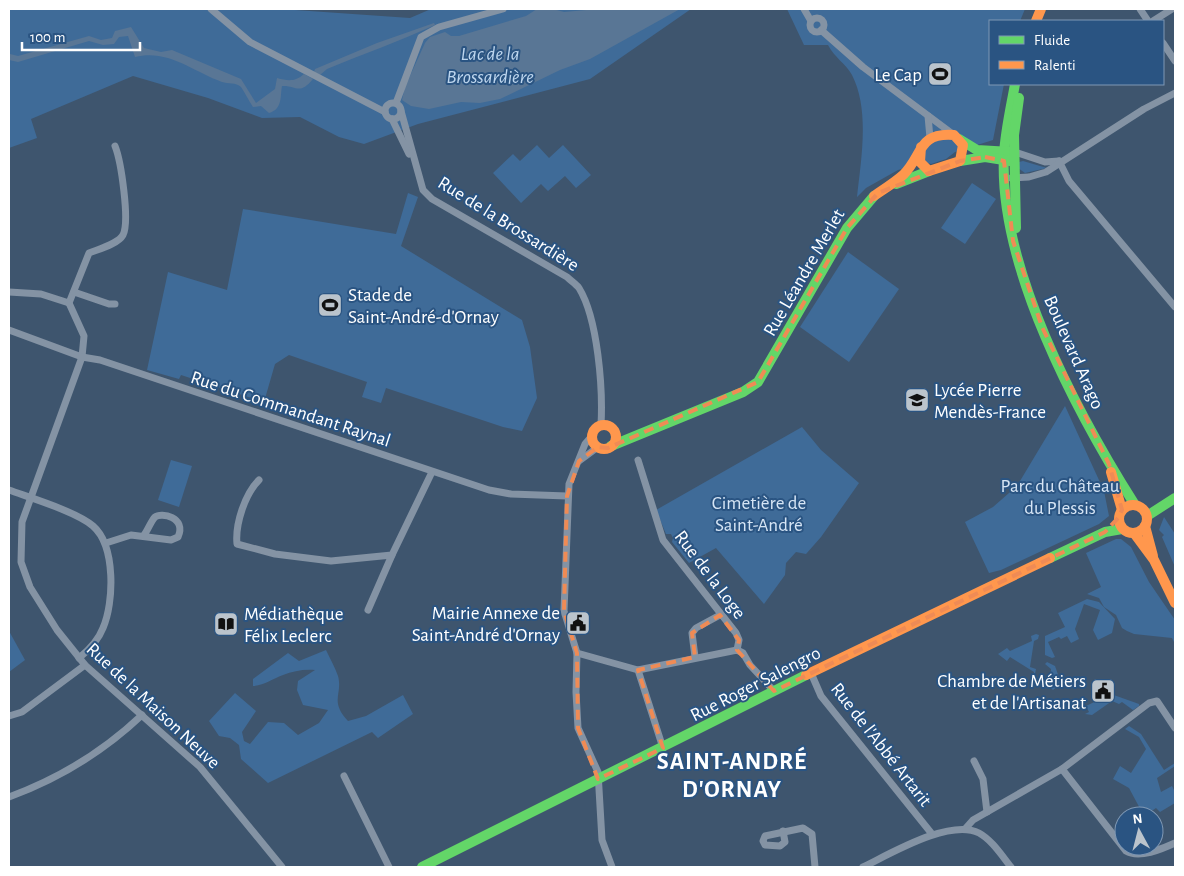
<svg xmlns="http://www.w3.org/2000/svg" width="1184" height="876" viewBox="0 0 1184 876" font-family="'Alegreya Sans',sans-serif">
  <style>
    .green { fill: #3f6b98 }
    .water { fill: #597695 }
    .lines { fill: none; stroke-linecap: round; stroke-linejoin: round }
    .street { stroke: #8493a4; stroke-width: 7 }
    .fast { stroke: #63d668; stroke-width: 10 }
    .slow { stroke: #ff974d; stroke-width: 10 }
    .marked { fill: none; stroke: #ef8b55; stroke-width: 4; stroke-dasharray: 10 6; stroke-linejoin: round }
    .labels { text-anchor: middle; stroke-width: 4; stroke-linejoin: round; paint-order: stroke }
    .poi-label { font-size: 19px; fill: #fff; stroke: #2a5482; text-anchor: end }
    .street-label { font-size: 19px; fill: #fff; stroke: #2a5482 }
    .park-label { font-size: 19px; fill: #d6e5f5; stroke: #2a5482 }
    .water-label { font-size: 20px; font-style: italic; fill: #bed6ee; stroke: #2a5482 }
    .district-label { font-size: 24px; font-weight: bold; letter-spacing: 1px; fill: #fff; stroke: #2a5482 }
  </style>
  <rect width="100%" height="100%" fill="#3e556e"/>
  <g class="green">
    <polygon points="9,9 281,9 410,18 431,9 691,9 590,79 418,124 364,144 339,137 300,117 262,118 208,98 133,76 31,119 37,138 9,148"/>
    <path d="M787 9H1025L1020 21H990V84H1004L993 140 955 152 946 159 931 164 925 162 898 170 866 188 857 197C861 160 870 110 852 75 846 64 834 57 828 45H804Z"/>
    <polygon points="537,145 549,158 563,145 591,175 576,188 565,176 548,191 541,184 521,203 493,173 513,154 520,161"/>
    <polygon points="1023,161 1047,168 1025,173 1018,168 1019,162"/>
    <polygon points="972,183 996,199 965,244 941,228"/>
    <polygon points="408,193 418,197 401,246 522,320 530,347 537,398 522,431 503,427 386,388 381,403 362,397 367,382 289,355 275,364 264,402 181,375 179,379 147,370 168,272 227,290 243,209 396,234"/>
    <polygon points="848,252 899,289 849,362 800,327"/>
    <polygon points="1065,406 1104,491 1109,516 1099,524 1001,570 989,573 965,522 993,507 1017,486"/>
    <polygon points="802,427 821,450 859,483 821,537 806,554 796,552 786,563 785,575 764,604 716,548 689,563 672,542 673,538 671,534 666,534 656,510"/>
    <polygon points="171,460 192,466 179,507 158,500"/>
    <polygon points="1164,517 1175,534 1175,567 1162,537 1164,535 1159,530"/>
    <polygon points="1116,539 1121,539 1131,547 1149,582 1175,620 1174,642 1172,638 1134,634 1127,631 1122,628 1116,615 1104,607 1099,598 1087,594 1101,587 1086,553"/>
    <polygon points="1087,599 1099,602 1115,619 1112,633 1098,640 1093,630 1100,610 1084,604 1075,629 1079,639 1071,643 1067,636 1061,639 1059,637 1048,642 1055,657 1052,658 1045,655 1045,636 1065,627 1058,613"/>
    <polygon points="9,631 25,660 9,672"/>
    <polygon points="1036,634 1039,635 1038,639 1034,641 1030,667 1036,669 1034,679 1034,672 1010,657 1007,661 998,654 1007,648 1010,651 1032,641 1031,636"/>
    <path d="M326 650C330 659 335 667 338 676 343 694 329 701 348 721L366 716 403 695 413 714 378 738 372 732 268 783 241 759 239 745 230 738 219 736 209 721 235 693 256 711 242 732 244 741 250 744 268 722 284 723 298 735 319 723 328 710 303 705 297 690 298 681 315 670C304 669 293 671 283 675 272 679 265 685 253 686V679L288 653 299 661Z"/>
    <polygon points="1047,662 1055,666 1061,683 1053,690 1049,687 1051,669 1045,664"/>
    <polygon points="1111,694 1139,704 1139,706 1133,710 1122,702 1119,704 1112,701 1092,715 1085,714 1089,712 1086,706"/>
    <polygon points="1129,726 1141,734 1164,770 1175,763 1175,766 1157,778 1161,792 1172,786 1175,792 1175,803 1160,812 1156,808 1144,816 1129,788 1113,779 1120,766 1131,773 1146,749 1139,737 1125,729"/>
  </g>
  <g class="water">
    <polygon points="537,9 553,9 564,12 597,9 680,9 590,59 560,70 500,99 480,103 461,102 429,109 411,106 402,100 405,87 425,43 430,37 445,32 451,36 459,36 526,16"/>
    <path d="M434 23 435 25C400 41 363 54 327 69L320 75 314 72 315 69 377 43Z"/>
    <path d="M131 27 144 48 161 52 172 50 241 79 256 103 275 89 277 78C288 81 295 82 304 74L313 79C299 96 296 85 282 86 280 96 283 109 269 113L261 106 253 107C249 101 245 93 241 87 236 82 228 84 222 82 192 71 168 49 135 57L128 36 119 37 114 44 103 45 89 41 18 62 9 60 10 54 18 56 89 36 101 40 112 38 115 31Z"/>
  </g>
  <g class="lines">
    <g class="street">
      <polyline points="211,9 250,42 385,112"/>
      <polyline points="804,9 811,21"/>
      <polyline points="1140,9 1148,21"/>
      <circle cx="817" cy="25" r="7"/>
      <polyline points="1153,21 1172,9"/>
      <polyline points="821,30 863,67 954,135"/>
      <polyline points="1163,43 1175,61"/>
      <polyline points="396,103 421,37 439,27 503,9"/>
      <circle cx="393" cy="111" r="8"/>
      <path d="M401 111 423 190 432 199 567 277C571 281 576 284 579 288 598 319 603 389 601 425"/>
      <polyline points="928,116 930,138"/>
      <polyline points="392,119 409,154"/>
      <path d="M115 146C121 161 130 221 123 235 118 244 99 249 89 253L69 303 84 336 82 357 22 522 21 562 30 587 57 630 85 665 200 767 282 867"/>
      <polyline points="1015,152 1045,162 1059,161"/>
      <polyline points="1059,161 1069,181 1175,307"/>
      <polyline points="1011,178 1029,177 1046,172 1144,109 1175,93"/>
      <polyline points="9,292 41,294 69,303"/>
      <polyline points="74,292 109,304 115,304"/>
      <polyline points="9,330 82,357 100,360 489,490 511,494 567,496"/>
      <polyline points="591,437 585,444 569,484 564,611 577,653 576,692 578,728 598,772 602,840 612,867"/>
      <polyline points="638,460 663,540 736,633 739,640 737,650"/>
      <polyline points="579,461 598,447"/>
      <path d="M259 480C245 494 235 524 237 544L275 554 331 561 392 555 432 472"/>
      <path d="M9 490C31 498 77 512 93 526 116 546 114 603 103 628 98 641 89 650 79 658"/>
      <path d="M106 543 131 535 171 540 178 537C187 517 161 512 155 517 151 521 148 530 144 535"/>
      <polyline points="368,610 392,555"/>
      <polyline points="577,653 638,670 737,650 743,653 750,665 774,691"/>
      <polyline points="695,657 692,633 696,628 720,615"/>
      <polyline points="638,670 663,748"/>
      <polyline points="811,673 821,696 932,834"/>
      <polyline points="9,716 22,712 85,665"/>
      <polyline points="974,761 983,779 987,812"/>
      <path d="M1062 769 1126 851C1139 859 1162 849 1175 843"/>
      <polyline points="344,776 389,867"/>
      <path d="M9 797C58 779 104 751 142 715"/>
      <polyline points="965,829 973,820 1062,769 1149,703 1157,701 1175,728"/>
      <polyline points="783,831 785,842 780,846 765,845 763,841 765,836 803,828 812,834 815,867"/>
      <path d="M863 867C890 854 950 818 979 833 992 840 1002 856 1011 867"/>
    </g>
    <g class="fast">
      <path d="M1015 84C1011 107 1005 132 1004 155 998 266 1077 413 1135 505"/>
      <polyline points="959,139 977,150 1011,152"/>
      <polyline points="960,161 985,157 1010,161"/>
      <polyline points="896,184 929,171"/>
      <polyline points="1016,228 1014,135 1019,98"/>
      <polyline points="611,446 743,392 758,382 847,228 874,196"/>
      <polyline points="1147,516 1175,498"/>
      <polyline points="1050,558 1105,532 1122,529"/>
      <polyline points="422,867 806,675"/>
    </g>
    <g class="slow">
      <polyline points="1036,21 1041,9"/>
      <path d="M874 196C884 189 894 183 903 175 923 156 917 132 954 135L963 145 960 161 929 171 920 162 921 147"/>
      <circle cx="604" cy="437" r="12"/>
      <polyline points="1111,472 1122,510"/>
      <circle cx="1133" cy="519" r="14"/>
      <polyline points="1145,526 1153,556"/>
      <polyline points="1134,533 1154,560 1175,603"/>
      <polyline points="806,675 1050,558"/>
    </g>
  </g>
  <path class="marked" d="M985 157 1004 161 1013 241 1042 327 1109 464 1122 510 1118 518 1105 532 774 691 737 650 739 640 720 615 692 633 695 657 638 670 663 748 598 779 578 728 577 653 564 611 567 496 579 461 598 447 608 448 758 382 847 228 878 193 960 161Z"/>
  <defs>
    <symbol id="stadium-square" viewBox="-11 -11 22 22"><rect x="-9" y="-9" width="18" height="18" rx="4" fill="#bbc4cc" stroke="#2a5482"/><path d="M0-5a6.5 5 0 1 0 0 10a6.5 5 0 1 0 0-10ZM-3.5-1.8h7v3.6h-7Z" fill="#111"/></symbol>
    <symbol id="school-square" viewBox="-11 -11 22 22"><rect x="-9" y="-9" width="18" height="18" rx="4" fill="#bbc4cc" stroke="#2a5482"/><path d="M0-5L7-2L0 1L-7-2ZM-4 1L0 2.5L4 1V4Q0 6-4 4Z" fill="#111"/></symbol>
    <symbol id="civic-square" viewBox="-11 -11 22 22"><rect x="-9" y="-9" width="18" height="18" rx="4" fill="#bbc4cc" stroke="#2a5482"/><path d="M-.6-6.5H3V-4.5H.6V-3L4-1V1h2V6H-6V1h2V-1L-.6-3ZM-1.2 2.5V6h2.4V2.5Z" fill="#111"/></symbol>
    <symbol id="library-square" viewBox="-11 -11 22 22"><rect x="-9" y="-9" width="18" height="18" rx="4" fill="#bbc4cc" stroke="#2a5482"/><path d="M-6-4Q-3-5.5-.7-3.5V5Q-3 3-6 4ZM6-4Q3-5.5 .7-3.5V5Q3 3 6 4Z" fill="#111"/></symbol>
  </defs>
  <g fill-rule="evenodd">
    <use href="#stadium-square" x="926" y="60" width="28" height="28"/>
    <use href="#stadium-square" x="316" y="291" width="28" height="28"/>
    <use href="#school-square" x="903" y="386" width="28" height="28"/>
    <use href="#civic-square" x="564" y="609" width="28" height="28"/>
    <use href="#library-square" x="212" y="610" width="28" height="28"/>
    <use href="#civic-square" x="1089" y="677" width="28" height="28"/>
  </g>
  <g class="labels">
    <g class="poi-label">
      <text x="922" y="81">Le Cap</text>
      <text x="348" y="301" text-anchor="start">Stade de<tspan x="348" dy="22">Saint-André-d'Ornay</tspan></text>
      <text x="934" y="396" text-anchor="start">Lycée Pierre<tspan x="934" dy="22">Mendès-France</tspan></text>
      <text x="560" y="619">Mairie Annexe de<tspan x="560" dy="22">Saint-André d'Ornay</tspan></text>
      <text x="244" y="620" text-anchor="start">Médiathèque<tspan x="244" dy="22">Félix Leclerc</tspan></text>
      <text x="1086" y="687">Chambre de Métiers<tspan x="1086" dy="22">et de l'Artisanat</tspan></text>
    </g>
    <g class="street-label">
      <text transform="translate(509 223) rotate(32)" y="7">Rue de la Brossardière</text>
      <text transform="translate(803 272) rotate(-60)" y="7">Rue Léandre Merlet</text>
      <text transform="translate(1075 352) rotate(66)" y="7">Boulevard Arago</text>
      <text transform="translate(291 408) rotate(18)" y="7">Rue du Commandant Raynal</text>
      <text transform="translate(711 574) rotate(53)" y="7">Rue de la Loge</text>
      <text transform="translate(755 683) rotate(-27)" y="7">Rue Roger Salengro</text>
      <text transform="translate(154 705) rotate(43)" y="7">Rue de la Maison Neuve</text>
      <text transform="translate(882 744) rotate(52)" y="7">Rue de l'Abbé Artarit</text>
    </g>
    <g class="park-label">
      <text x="1060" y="492">Parc du Château<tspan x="1060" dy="22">du Plessis</tspan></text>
      <text x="759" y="509">Cimetière de<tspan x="759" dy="22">Saint-André</tspan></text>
    </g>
    <g class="water-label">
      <text x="490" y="60">Lac de la<tspan x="490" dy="23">Brossardière</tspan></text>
    </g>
    <g class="district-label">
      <text x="732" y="769">SAINT-ANDRÉ<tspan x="732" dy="28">D'ORNAY</tspan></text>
    </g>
  </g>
  <rect width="1184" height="876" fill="none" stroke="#ffffff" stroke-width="20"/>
  <rect x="989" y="20" width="175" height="65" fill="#2a5482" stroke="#7f98b4"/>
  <rect x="999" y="36" width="25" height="8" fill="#63d668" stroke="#7f98b4"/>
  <text x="1034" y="45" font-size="15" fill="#ffffff">Fluide</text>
  <rect x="999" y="61" width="25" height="8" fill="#ff974d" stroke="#7f98b4"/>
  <text x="1034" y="70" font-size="15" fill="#ffffff">Ralenti</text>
  <g transform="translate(1139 831) rotate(353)"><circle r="24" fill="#2a5482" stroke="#7f98b4"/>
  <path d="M0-4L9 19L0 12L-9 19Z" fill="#bbc4cc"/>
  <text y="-8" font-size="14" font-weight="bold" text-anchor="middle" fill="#ffffff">N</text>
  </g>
  <path d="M22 42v8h118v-8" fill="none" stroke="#ffffff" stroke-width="2.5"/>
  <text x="30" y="42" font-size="15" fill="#ffffff" stroke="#2a5482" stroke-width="4" paint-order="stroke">100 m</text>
</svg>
